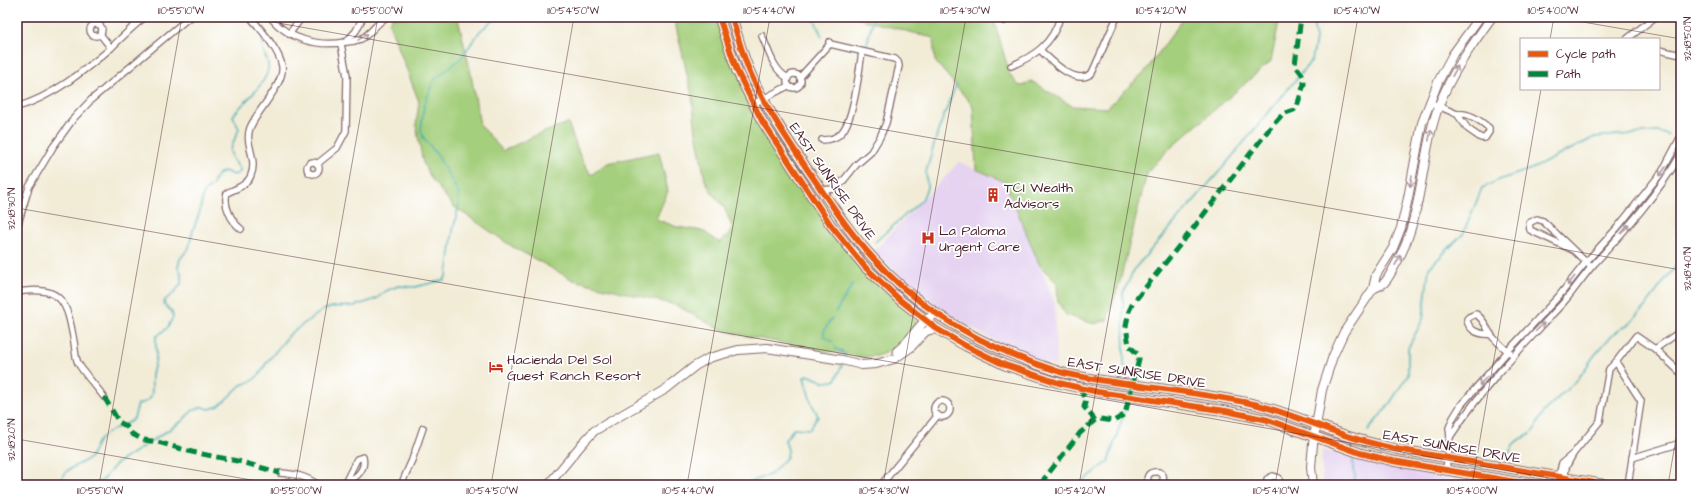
<svg xmlns="http://www.w3.org/2000/svg" width="1698" height="502" viewBox="0 0 1698 502" font-family="'Architects Daughter',sans-serif">
  <style>
    .built { fill: #e5d3f1 }
    .green { fill: #a4cf7c; stroke: #777754 }
    .lines { fill: none; stroke-linecap: round; stroke-linejoin: round }
    .stream { stroke: #39aab4; stroke-width: 1.5 }
    .street-casing { stroke: #856767; stroke-width: 8 }
    .secondary-casing { stroke: #856767; stroke-width: 10 }
    .primary-casing { stroke: #856767; stroke-width: 11 }
    .street { stroke: #fff; stroke-width: 5.5 }
    .secondary { stroke: #fff; stroke-width: 8 }
    .primary { stroke: #fff; stroke-width: 9 }
    .quiet { stroke: #00873e; stroke-width: 5; stroke-dasharray: 10 5; stroke-linecap: butt }
    .cycleway-casing { stroke: #fff; stroke-width: 8 }
    .cycleway { stroke: #e8590c; stroke-width: 6 }
    .oneway { stroke: #ae9aa0 }
    .ticks { fill: none; stroke: #4a1f2b; stroke-width: 1; stroke-opacity: 0.45 }
    .labels { text-anchor: middle; stroke-width: 3.5; stroke-linejoin: round; paint-order: stroke }
    .street-label { font-size: 14px; fill: #4a1f2b; stroke: #fff }
    .poi-label { font-size: 14px; fill: #4a1f2b; stroke: #fff; text-anchor: start }
    .neatline { fill: none; stroke: #4a1f2b; stroke-width: 1.5 }
    .ticks-label { font-size: 10px; text-anchor: middle; fill: #4a1f2b }
  </style>
  <rect width="100%" height="100%" fill="#fff"/>
  <filter id="ink" filterUnits="userSpaceOnUse"><feTurbulence type="fractalNoise" baseFrequency=".025" numOctaves="2"/><feDisplacementMap in="SourceGraphic" scale="8" xChannelSelector="R" yChannelSelector="G"/><feConvolveMatrix kernelMatrix="1 2 1 2 8 2 1 2 1" color-interpolation-filters="sRGB"/></filter>
  <filter id="wash" filterUnits="userSpaceOnUse"><feTurbulence type="fractalNoise" baseFrequency=".012" numOctaves="4" result="noise"/><feDisplacementMap in="SourceGraphic" scale="16" xChannelSelector="R" yChannelSelector="G"/><feGaussianBlur stdDeviation="0.9" result="paint"/><feColorMatrix in="noise" values="0 0 0 0 0 0 0 0 0 0 0 0 0 0 0 0 0 1.4 0 .05"/><feComposite in="paint" operator="in"/></filter>
  <g filter="url(#wash)">
    <rect width="100%" height="100%" fill="#f2ecd7"/>
    <g class="built">
      <polygon points="959,162 1005,182 1055,303 1056,366 1028,357 1001,345 949,314 913,288 873,252"/>
      <polygon points="1322,450 1421,472 1475,485 1322,485"/>
    </g>
    <g class="green">
      <polygon points="392,17 456,17 458,19 470,69 480,125 503,151 534,136 568,123 580,156 591,175 608,163 659,152 668,191 656,219 677,227 703,231 720,243 733,229 724,207 712,193 705,180 696,132 692,96 674,17 719,17 744,85 830,224 900,300 917,323 902,341 892,350 877,356 862,357 782,343 741,335 717,328 676,305 573,280 513,247 453,206 431,178 423,163 416,125 419,102 389,23"/>
      <polygon points="853,17 993,17 1010,75 1018,85 1023,86 1031,81 1072,106 1107,108 1147,69 1181,22 1183,17 1280,17 1271,61 1167,151 1147,173 1120,281 1107,320 1094,324 1066,315 1058,302 1057,283 1040,266 1005,182 976,169 973,106 935,61 933,38"/>
    </g>
    <g class="lines">
      <g class="stream">
        <polyline points="814,18 822,37"/>
        <polyline points="866,47 873,20"/>
        <polyline points="875,242 922,200 927,188 926,172 938,131 956,85"/>
        <polyline points="835,313 853,284"/>
        <polyline points="832,318 824,331 824,336 833,342"/>
        <polyline points="835,347 836,349 842,351 845,357"/>
        <polyline points="1135,373 1124,366 1123,293 1135,268 1225,165 1312,60 1316,39 1312,17"/>
        <polyline points="1368,431 1390,403 1408,375 1408,348 1423,319 1429,268 1463,234 1482,188 1499,180 1534,168 1595,137 1657,132 1668,135"/>
        <polyline points="1509,454 1512,446 1517,441 1529,435 1535,429 1543,412 1578,379 1594,356 1612,335 1630,323 1644,308 1681,259"/>
        <polyline points="1353,461 1356,485"/>
        <path d="M56 485 68 470 90 458 97 443 103 436 112 430 130 422 134 418 138 404C158 401 150 388 152 375 153 368 156 362 156 356 157 349 155 344 156 337L168 327 173 317 172 312 164 304 165 300 173 294 181 284V273L178 267 180 259 189 248 192 233 200 211 203 195 205 191 212 186 217 175 225 171C231 174 234 177 240 172V169L232 158 230 150 239 129 233 116C241 104 266 85 268 69 270 58 260 54 263 40"/>
        <polyline points="90,485 102,481 116,464 181,422 192,411 202,407 210,409 219,406 241,385 252,381 259,375 267,362 291,333 323,310 332,307 354,306 367,302 376,299 386,291 398,286 415,287 444,280 447,275 453,231 459,204 458,192 438,156 423,137 421,130 424,106 434,80 461,58 480,31 492,21 495,17"/>
        <polyline points="744,485 771,474 787,457 788,450 785,440 794,428 810,429 818,416 811,402 804,377 808,375 824,382 835,381 843,363"/>
        <polyline points="1078,485 1108,462 1128,401"/>
      </g>
    </g>
  </g>
  <g filter="url(#ink)">
    <g class="lines">
      <defs>
        <g id="street">
          <path d="M270 17C289 40 318 47 346 42 352 42 356 41 361 39 372 33 377 22 387 17"/>
          <polyline points="1004,21 1007,17"/>
          <circle cx="96" cy="30" r="6"/>
          <polyline points="100,34 111,48"/>
          <polyline points="289,34 302,17"/>
          <path d="M762 36C769 51 773 70 788 78"/>
          <polyline points="1627,39 1655,17"/>
          <polyline points="346,42 356,31 363,17"/>
          <path d="M1040 50C1052 61 1076 87 1092 73L1117 17"/>
          <polyline points="1659,50 1681,55"/>
          <path d="M1011 66C1034 56 1053 44 1060 17"/>
          <circle cx="794" cy="81" r="7"/>
          <polyline points="800,77 830,44 829,42"/>
          <path d="M1429 102 1457 114C1468 112 1481 121 1489 128V132L1485 138H1481L1468 129 1457 114"/>
          <polyline points="753,104 788,86"/>
          <path d="M17 107C52 97 84 71 111 48 122 37 133 26 145 17"/>
          <path d="M822 140C829 140 837 138 842 132 854 118 859 71 862 52"/>
          <circle cx="313" cy="168" r="6"/>
          <polyline points="317,164 337,148 346,131 347,76 341,44"/>
          <polyline points="822,190 834,189 839,186 856,165 871,152 880,137 886,123 899,66 898,62 895,59 830,44"/>
          <polyline points="17,227 29,187 53,147 74,118 92,99 186,20 191,17"/>
          <path d="M241 229C231 221 223 205 227 193 235 189 248 185 251 175 258 159 244 144 250 128 257 110 285 84 282 66 279 50 260 28 250 17"/>
          <polyline points="1573,250 1530,230 1529,223 1537,219 1543,221 1588,264"/>
          <path d="M17 292C63 285 67 302 74 342 75 348 75 357 78 363 85 375 96 386 104 397"/>
          <path d="M1491 334C1480 335 1468 331 1467 319L1469 317 1476 314C1484 319 1486 327 1491 335 1496 341 1504 348 1510 353"/>
          <polyline points="1655,349 1681,331"/>
          <polyline points="1616,362 1641,401 1628,485"/>
          <circle cx="942" cy="409" r="8"/>
          <path d="M1450 437C1482 388 1523 346 1563 303 1574 291 1583 276 1595 263 1626 229 1658 194 1681 154"/>
          <polyline points="1573,454 1600,421 1609,369 1616,362 1636,336 1655,349 1681,373"/>
          <polyline points="1632,458 1681,443"/>
          <polyline points="1446,470 1450,437 1449,428 1453,418 1461,405 1508,351 1559,296 1586,262 1617,228 1662,172 1681,136"/>
          <path d="M280 473C295 474 306 476 318 485"/>
          <path d="M344 485 357 459 363 457C366 469 357 478 347 481"/>
          <polyline points="401,485 412,460 423,428"/>
          <polyline points="881,485 938,415"/>
          <path d="M1151 485C1136 468 1175 467 1160 485"/>
          <polyline points="1267,485 1267,479 1273,476 1279,478 1279,485"/>
          <polyline points="1557,485 1562,463 1573,454 1566,467 1564,485"/>
        </g>
        <g id="secondary">
          <path d="M1373 289C1377 287 1381 285 1384 283 1389 278 1393 269 1397 262 1424 213 1420 156 1439 105 1452 72 1472 45 1492 17"/>
          <path d="M897 351C912 341 921 317 938 314"/>
          <polyline points="548,485 582,444 594,431 666,389 695,366 709,358 738,350 767,348 842,360 862,365 876,364 894,359 910,348 925,332 929,330 937,329"/>
          <polyline points="1313,485 1311,467 1313,444 1322,390 1333,356 1344,332 1373,289 1376,275 1393,248 1401,228 1408,198 1422,123 1438,82 1453,54 1480,17"/>
        </g>
        <g id="primary">
          <polyline points="719,17 737,71 762,121 830,224 865,267 900,300 937,329 966,346 1005,365 1059,383 1098,392 1226,411 1268,420 1360,453 1393,461 1534,485"/>
          <path d="M732 17C737 35 742 53 749 70 764 105 786 137 807 169 828 199 848 231 873 258 923 314 990 350 1060 372 1082 378 1105 381 1127 384 1170 390 1212 395 1254 404 1286 412 1316 425 1347 436 1363 441 1379 445 1396 449L1607 485"/>
        </g>
      </defs>
      <use href="#street" class="street-casing"/>
      <use href="#secondary" class="secondary-casing"/>
      <use href="#primary" class="primary-casing"/>
      <use href="#street" class="street"/>
      <use href="#secondary" class="secondary"/>
      <use href="#primary" class="primary"/>
      <g class="quiet">
        <polyline points="1079,388 1086,399 1084,407 1095,420"/>
        <polyline points="104,397 119,422 126,426 132,434 144,440 158,442 192,452 242,462 280,473"/>
        <polyline points="1042,485 1044,479 1080,433 1095,420 1100,419 1114,421 1125,414 1139,359 1139,355 1129,346 1126,326 1129,311 1133,303 1191,231 1270,128 1283,114 1294,110 1297,106 1304,84 1304,79 1302,74 1295,65 1301,17"/>
      </g>
      <defs>
        <g id="cycleway">
          <polyline points="719,17 737,71 762,121 830,224 865,267 900,300 937,329 966,346 1005,365 1059,383 1098,392 1226,411 1268,420 1360,453 1393,461 1534,485"/>
          <path d="M732 17C737 35 742 53 749 70 764 105 786 137 807 169 828 199 848 231 873 258 923 314 990 350 1060 372 1082 378 1105 381 1127 384 1170 390 1212 395 1254 404 1286 412 1316 425 1347 436 1363 441 1379 445 1396 449L1607 485"/>
        </g>
      </defs>
      <use href="#cycleway" class="cycleway-casing"/>
      <use href="#cycleway" class="cycleway"/>
    </g>
    <defs><path id="oneway-shaft" d="M-6 0H5M1.5-3L5.5 0L1.5 3" fill="none" stroke-width="1.6" stroke-linecap="round" stroke-linejoin="round"/></defs>
    <g class="oneway">
      <use href="#oneway-shaft" transform="translate(363 37) rotate(-31)"/>
      <use href="#oneway-shaft" transform="translate(1455 71) rotate(-61)"/>
      <use href="#oneway-shaft" transform="translate(1430 135) rotate(-78)"/>
      <use href="#oneway-shaft" transform="translate(1663 171) rotate(123)"/>
      <use href="#oneway-shaft" transform="translate(1411 181) rotate(99)"/>
      <use href="#oneway-shaft" transform="translate(1625 229) rotate(-50)"/>
      <use href="#oneway-shaft" transform="translate(1398 260) rotate(-61)"/>
      <use href="#oneway-shaft" transform="translate(1571 281) rotate(128)"/>
      <use href="#oneway-shaft" transform="translate(1540 327) rotate(-46)"/>
      <use href="#oneway-shaft" transform="translate(1483 381) rotate(131)"/>
    </g>
  </g>
  <path class="ticks" d="M244 17 1681 270M1554 17 1681 39M1550 39 1554 17M17 208 1589 485M17 439 280 485M99 485 182 17M295 485 378 17M491 485 574 17M687 485 770 17M883 485 966 17M1079 485 1162 17M1275 485 1358 17M1472 485 1541 89M1668 485 1681 409"/>
  <defs>
    <symbol id="building-bare" viewBox="-9 -9 18 18"><path d="M-4-6H4V6H1V3H-1V6H-4ZM-2.5-4.3h1.7v1.8h-1.7ZM.8-4.3h1.7v1.8H.8ZM-2.5-1h1.7V.8h-1.7ZM.8-1h1.7V.8H.8Z" fill="#c8321e" stroke="#fff" stroke-width="2.5" paint-order="stroke"/></symbol>
    <symbol id="hospital-bare" viewBox="-9 -9 18 18"><path d="M-5-5h3v3.5h4V-5h3V5h-3V1.5h-4V5h-3Z" fill="#c8321e" stroke="#fff" stroke-width="2.5" paint-order="stroke"/></symbol>
    <symbol id="hotel-bare" viewBox="-9 -9 18 18"><path d="M-6-4.5h1.5V1H6V5H4.5V3h-9V5H-6ZM-4 0a1.8 1.8 0 1 1 3.6 0ZM.5 0V-2.5h3Q6-2.5 6 0Z" fill="#c8321e" stroke="#fff" stroke-width="2.5" paint-order="stroke"/></symbol>
  </defs>
  <g fill-rule="evenodd">
    <use href="#building-bare" x="983" y="185" width="20" height="20"/>
    <use href="#hospital-bare" x="918" y="228" width="20" height="20"/>
    <use href="#hotel-bare" x="486" y="357" width="20" height="20"/>
  </g>
  <g class="labels">
    <g class="street-label">
      <text transform="translate(833 181) rotate(55)" y="5">EAST SUNRISE DRIVE</text>
      <text transform="translate(1137 372) rotate(9)" y="5">EAST SUNRISE DRIVE</text>
      <text transform="translate(1452 446) rotate(10)" y="5">EAST SUNRISE DRIVE</text>
    </g>
    <g class="poi-label">
      <text x="1004" y="192">TCI Wealth<tspan x="1004" dy="16">Advisors</tspan></text>
      <text x="939" y="235">La Paloma<tspan x="939" dy="16">Urgent Care</tspan></text>
      <text x="507" y="364">Hacienda Del Sol<tspan x="507" dy="16">Guest Ranch Resort</tspan></text>
    </g>
  </g>
  <rect width="1698" height="502" fill="none" stroke="#fff" stroke-width="44"/>
  <rect x="1520" y="38" width="140" height="52" fill="#ffffff" stroke="#b7a5aa"/>
  <rect x="1528" y="51" width="20" height="6" fill="#e8590c" stroke="#b7a5aa"/>
  <text x="1556" y="58" font-size="12" fill="#4a1f2b">Cycle path</text>
  <rect x="1528" y="71" width="20" height="6" fill="#00873e" stroke="#b7a5aa"/>
  <text x="1556" y="78" font-size="12" fill="#4a1f2b">Path</text>
  <rect x="22" y="22" width="1654" height="458" class="neatline"/>
  <g class="ticks-label">
    <text x="181" y="14">110°55'10"W</text>
    <text x="377" y="14">110°55'00"W</text>
    <text x="573" y="14">110°54'50"W</text>
    <text x="769" y="14">110°54'40"W</text>
    <text x="965" y="14">110°54'30"W</text>
    <text x="1161" y="14">110°54'20"W</text>
    <text x="1357" y="14">110°54'10"W</text>
    <text x="1553" y="14">110°54'00"W</text>
    <text transform="translate(1687 39) rotate(-90)" y="4">32°18'50"N</text>
    <text transform="translate(11 209) rotate(-90)" y="4">32°18'30"N</text>
    <text transform="translate(1687 269) rotate(-90)" y="4">32°18'40"N</text>
    <text transform="translate(11 440) rotate(-90)" y="4">32°18'20"N</text>
    <text x="100" y="494">110°55'10"W</text>
    <text x="296" y="494">110°55'00"W</text>
    <text x="492" y="494">110°54'50"W</text>
    <text x="688" y="494">110°54'40"W</text>
    <text x="884" y="494">110°54'30"W</text>
    <text x="1080" y="494">110°54'20"W</text>
    <text x="1276" y="494">110°54'10"W</text>
    <text x="1472" y="494">110°54'00"W</text>
  </g>
</svg>
